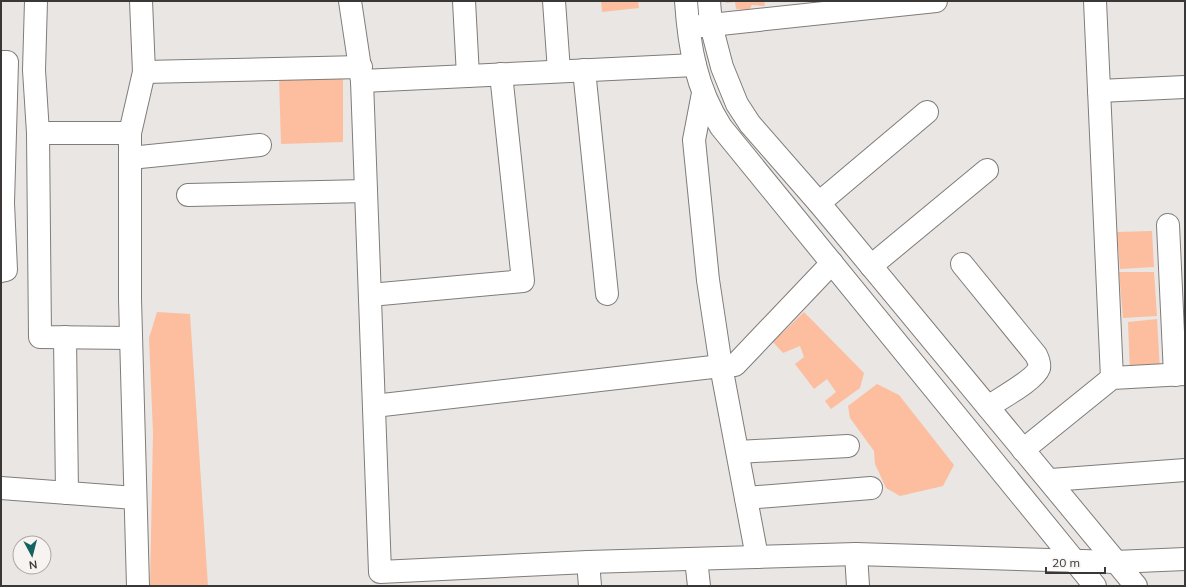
<svg xmlns="http://www.w3.org/2000/svg" width="1186" height="587" viewBox="0 0 1186 587" font-family="Mulish,sans-serif">
  <style>
    .building { fill: #fcbe9f }
    .lines { fill: none; stroke-linecap: round; stroke-linejoin: round }
    .street-casing { stroke: #7f7c7a; stroke-width: 24 }
    .secondary-casing { stroke: #7f7c7a; stroke-width: 24 }
    .street { stroke: #fff; stroke-width: 22 }
    .secondary { stroke: #fff; stroke-width: 22 }
  </style>
  <rect width="100%" height="100%" fill="#eae6e4"/>
  <g class="building">
    <polygon points="601,1 638,1 639,8 602,12"/>
    <polygon points="725,1 764,1 765,6 752,5 749,10 736,9 735,2 726,3"/>
    <polygon points="279,77 343,79 343,142 281,144"/>
    <polygon points="1152,231 1154,267 1120,269 1117,232"/>
    <polygon points="1119,272 1154,272 1157,316 1123,318"/>
    <polygon points="157,312 190,314 208,586 150,586 153,433 149,338"/>
    <polygon points="804,312 864,373 860,388 831,409 825,401 836,392 827,379 814,389 795,364 804,357 800,346 783,353 773,342"/>
    <polygon points="1157,319 1160,371 1130,373 1128,322"/>
    <polygon points="877,384 899,395 954,465 943,486 900,496 886,488 875,464 874,451 850,418 848,406"/>
  </g>
  <g class="lines">
    <defs>
      <g id="street">
        <polyline points="36,1 34,70 38,133 130,133"/>
        <polyline points="350,1 362,81 380,572 588,562 856,554 1115,562 1185,559"/>
        <polyline points="464,1 468,76"/>
        <polyline points="554,1 559,71"/>
        <polyline points="1095,1 1112,378"/>
        <polyline points="692,27 936,1"/>
        <polyline points="1,62 7,62 3,203 6,270 1,271"/>
        <polyline points="584,70 607,294"/>
        <polyline points="144,72 361,67"/>
        <polyline points="362,81 695,65"/>
        <polyline points="1099,91 1185,87"/>
        <polyline points="703,93 694,140 708,280 721,366 735,365 832,263"/>
        <polyline points="38,133 40,337 131,338"/>
        <polyline points="130,158 260,145"/>
        <polyline points="188,195 366,191"/>
        <polyline points="819,203 927,112"/>
        <polyline points="1168,225 1175,375"/>
        <path d="M962 264 1036 355C1038 359 1040 364 1039 368 1035 380 999 399 988 407"/>
        <polyline points="871,266 987,170"/>
        <polyline points="370,295 523,281 501,74"/>
        <polyline points="65,337 67,493"/>
        <polyline points="374,406 721,366 757,557"/>
        <polyline points="1023,450 1112,378 1185,374"/>
        <polyline points="738,452 848,446"/>
        <polyline points="1051,480 1185,470"/>
        <polyline points="1,488 135,498"/>
        <polyline points="746,498 871,488"/>
        <polyline points="856,554 858,586"/>
        <polyline points="696,559 699,586"/>
        <polyline points="588,562 590,586"/>
        <polyline points="138,586 130,299 130,133 144,72 141,1"/>
      </g>
      <g id="secondary">
        <path d="M686 1C689 46 696 88 721 127L1095 586"/>
        <polyline points="709,1 711,25 722,67 737,104 750,124 819,203 1136,586"/>
      </g>
    </defs>
    <use href="#street" class="street-casing"/>
    <use href="#secondary" class="secondary-casing"/>
    <use href="#street" class="street"/>
    <use href="#secondary" class="secondary"/>
  </g>
  <rect width="1186" height="587" fill="none" stroke="#3a3837" stroke-width="4"/>
  <g transform="translate(32 555) rotate(173)"><circle r="19" fill="#f7f3f1" stroke="#aba8a7"/>
  <path d="M0-3L7 15L0 10L-7 15Z" fill="#15635e"/>
  <text y="-6" font-size="11" font-weight="bold" text-anchor="middle" fill="#3a3837">N</text>
  </g>
  <path d="M1046 567v6h59v-6" fill="none" stroke="#3a3837" stroke-width="2"/>
  <text x="1052" y="567" font-size="12" fill="#3a3837" stroke="#f7f3f1" stroke-width="3" paint-order="stroke">20 m</text>
</svg>
